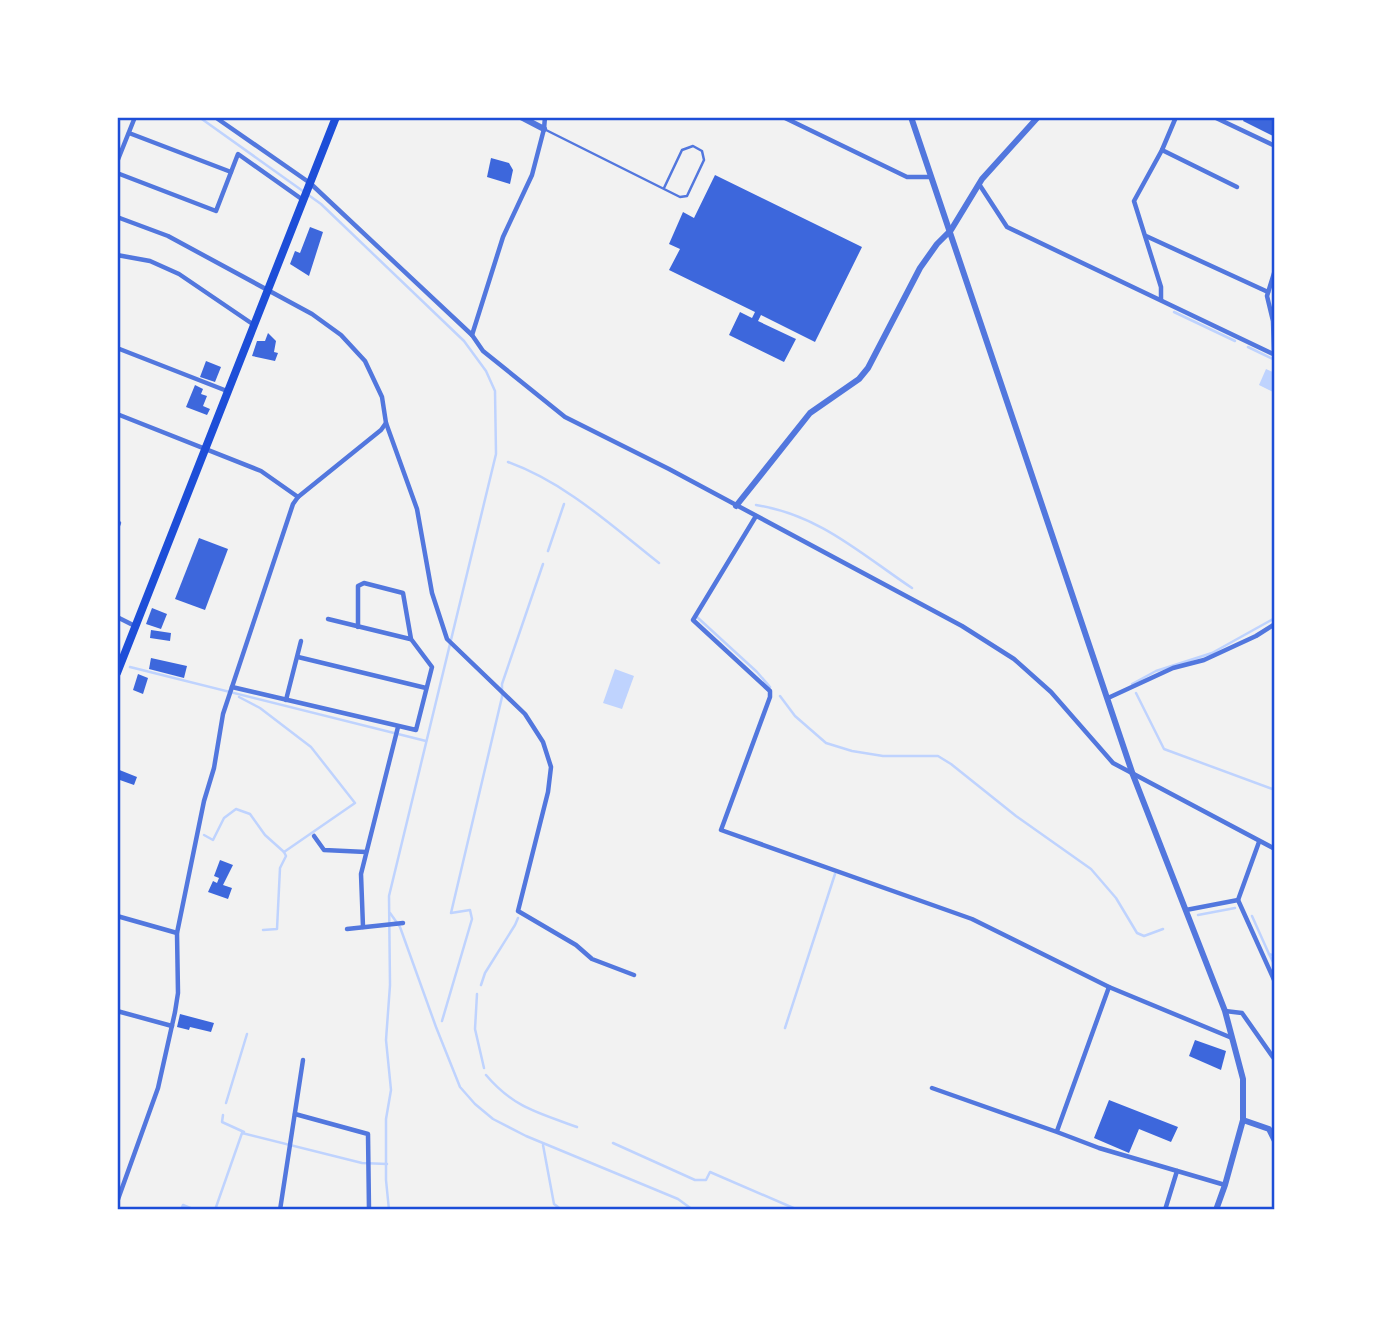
<svg xmlns="http://www.w3.org/2000/svg" width="1392" height="1327" viewBox="0 0 1392 1327" font-family="'PT Serif',serif">
  <style>
    .water { fill: #bfd3fe }
    .lines { fill: none; stroke-linecap: round; stroke-linejoin: round }
    .stream { stroke: #bfd3fe; stroke-width: 2.5 }
    .building { fill: #3d67dc }
    .service { stroke: #5277de; stroke-width: 2.5 }
    .minor { stroke: #5277de; stroke-width: 4.5 }
    .tertiary { stroke: #5277de; stroke-width: 6 }
    .primary { stroke: #1d4ed8; stroke-width: 8 }
    .neatline { fill: none; stroke: #1d4ed8; stroke-width: 2.5 }
  </style>
  <rect width="100%" height="100%" fill="#f2f2f2"/>
  <g class="water">
    <polygon points="1266,369 1275,373 1275,393 1259,385"/>
    <polygon points="615,669 634,676 622,709 603,703"/>
  </g>
  <g class="lines">
    <g class="stream">
      <polyline points="199,117 321,204 464,341 486,371 495,391 496,454 389,896 390,985 386,1040 391,1090 386,1119 386,1180 389,1210"/>
      <polyline points="1174,312 1235,341"/>
      <polyline points="1248,347 1275,360"/>
      <path d="M508 462C566 483 612 526 659 563"/>
      <path d="M756 505C820 515 861 554 912 588"/>
      <polyline points="548,551 564,504"/>
      <polyline points="697,617 757,672 770,687"/>
      <polyline points="130,667 426,741"/>
      <polyline points="1132,684 1156,671 1212,653 1275,618"/>
      <polyline points="1136,693 1164,749 1275,790"/>
      <polyline points="780,696 795,716 826,743 852,751 883,756 938,756 951,764 1016,816 1091,869 1116,898 1137,933 1144,936 1163,929"/>
      <polyline points="239,697 260,708 311,747 355,803 284,852"/>
      <polyline points="204,835 213,840 224,818 236,809 250,814 265,835 284,852 286,856 280,868 277,929 263,930"/>
      <polyline points="390,913 400,927 436,1027 460,1087 475,1104 493,1119 526,1136 678,1199 693,1210"/>
      <polyline points="1198,915 1235,908"/>
      <polyline points="1252,916 1269,954 1275,956"/>
      <polyline points="1269,954 1275,966"/>
      <polyline points="481,985 485,973 515,925 518,918"/>
      <polyline points="477,994 475,1029 484,1068"/>
      <polyline points="442,1021 472,919 470,910 451,913 502,697 502,684 543,564"/>
      <polyline points="785,1028 835,874"/>
      <path d="M486 1075C514 1108 539 1113 577 1127"/>
      <polyline points="226,1103 247,1034"/>
      <polyline points="223,1115 222,1122 244,1132"/>
      <polyline points="613,1143 695,1180 706,1180 710,1172 798,1210"/>
      <polyline points="543,1145 554,1204 562,1210"/>
      <polyline points="181,1210 183,1205 195,1210"/>
      <polyline points="215,1210 242,1133 362,1163 387,1164"/>
    </g>
  </g>
  <g class="building">
    <polygon points="1245,117 1275,117 1275,137 1243,121"/>
    <polygon points="491,158 509,163 513,170 510,184 487,177"/>
    <polygon points="715,175 862,247 815,342 761,315 758,321 796,339 784,362 729,335 740,312 752,318 755,312 669,270 680,249 669,244 683,212 694,218"/>
    <polygon points="310,227 323,232 309,276 290,264 295,251 300,253"/>
    <polygon points="268,333 276,341 274,352 278,353 275,361 252,356 257,341 265,341"/>
    <polygon points="206,361 221,367 215,382 200,377"/>
    <polygon points="195,385 203,389 201,394 207,396 203,406 210,409 207,415 186,407"/>
    <polygon points="199,538 228,549 205,610 175,599"/>
    <polygon points="152,608 167,614 161,629 146,624"/>
    <polygon points="151,630 171,633 170,641 150,638"/>
    <polygon points="151,658 187,666 184,678 149,669"/>
    <polygon points="138,674 148,678 143,694 133,690"/>
    <polygon points="117,769 137,777 134,785 117,779"/>
    <polygon points="220,860 233,865 223,885 232,888 228,899 208,892 213,881 217,883 219,878 214,876"/>
    <polygon points="180,1014 214,1023 211,1032 190,1027 189,1030 177,1027"/>
    <polygon points="1195,1040 1226,1051 1221,1070 1189,1056"/>
    <polygon points="1109,1100 1178,1127 1171,1142 1139,1129 1129,1153 1094,1138"/>
  </g>
  <g class="lines">
    <polyline class="service" points="544,129 680,197 687,196 704,160 702,151 693,146 682,150 664,188"/>
    <g class="minor">
      <polyline points="215,117 310,183 472,335 483,351 565,417 669,469 962,626 1014,659 1051,692 1113,763 1275,849"/>
      <polyline points="783,117 907,177 931,177"/>
      <polyline points="1214,117 1275,146"/>
      <polyline points="129,133 231,172"/>
      <polyline points="1162,150 1237,187"/>
      <polyline points="117,162 135,117"/>
      <polyline points="117,173 216,211 238,154 303,200"/>
      <polyline points="979,184 1007,227 1275,355"/>
      <polyline points="117,217 168,236 312,314 341,335 365,361 382,397 386,423 381,430 298,497 293,504 223,714 214,768 204,801 177,933 178,993 175,1012 158,1088 117,1202"/>
      <polyline points="1146,236 1268,292"/>
      <polyline points="117,255 150,261 179,274 254,325"/>
      <polyline points="1161,300 1161,287 1134,201 1162,150 1176,117"/>
      <polyline points="472,335 503,237 532,175 544,129 545,117"/>
      <polyline points="117,348 227,391"/>
      <polyline points="1274,354 1273,321 1267,296 1275,270"/>
      <polyline points="117,414 261,471 298,497"/>
      <polyline points="386,423 417,509 432,593 447,639 525,714 543,742 551,767 548,792 518,911 576,945 592,959 634,975"/>
      <polyline points="756,516 693,620 770,691 770,697 721,830 972,919 1109,987 1232,1038"/>
      <polyline points="117,522 119,523 117,528"/>
      <polyline points="117,617 135,626"/>
      <polyline points="328,619 410,639"/>
      <polyline points="298,657 426,688"/>
      <polyline points="232,687 416,730 432,667 411,639 403,593 364,583 358,586 358,627"/>
      <polyline points="1108,698 1173,668 1204,660 1256,636 1275,624"/>
      <polyline points="286,700 301,641"/>
      <polyline points="314,836 324,850 366,852"/>
      <polyline points="1238,900 1275,982"/>
      <polyline points="1186,910 1238,900 1259,842"/>
      <polyline points="117,916 177,933"/>
      <polyline points="363,927 361,874 398,727"/>
      <polyline points="347,929 403,923"/>
      <polyline points="117,1011 172,1026"/>
      <polyline points="1225,1011 1242,1013 1275,1060"/>
      <polyline points="932,1088 1057,1132 1099,1148 1225,1185"/>
      <polyline points="295,1114 368,1134 369,1210"/>
      <polyline points="1057,1131 1109,987"/>
      <polyline points="280,1210 303,1060"/>
      <polyline points="1165,1210 1177,1171"/>
    </g>
    <g class="tertiary">
      <polyline points="521,117 544,129"/>
      <polyline points="911,117 1133,775 1225,1011 1243,1079 1243,1120 1269,1129 1275,1141"/>
      <polyline points="736,506 810,413 859,379 868,368 920,268 937,244 951,230 982,179 1038,117"/>
      <polyline points="1216,1210 1225,1185 1243,1120"/>
    </g>
    <polyline class="primary" points="117,673 336,117"/>
  </g>
  <rect width="1392" height="1327" fill="none" stroke="#ffffff" stroke-width="238"/>
  <rect x="119" y="119" width="1154" height="1089" class="neatline"/>
</svg>
